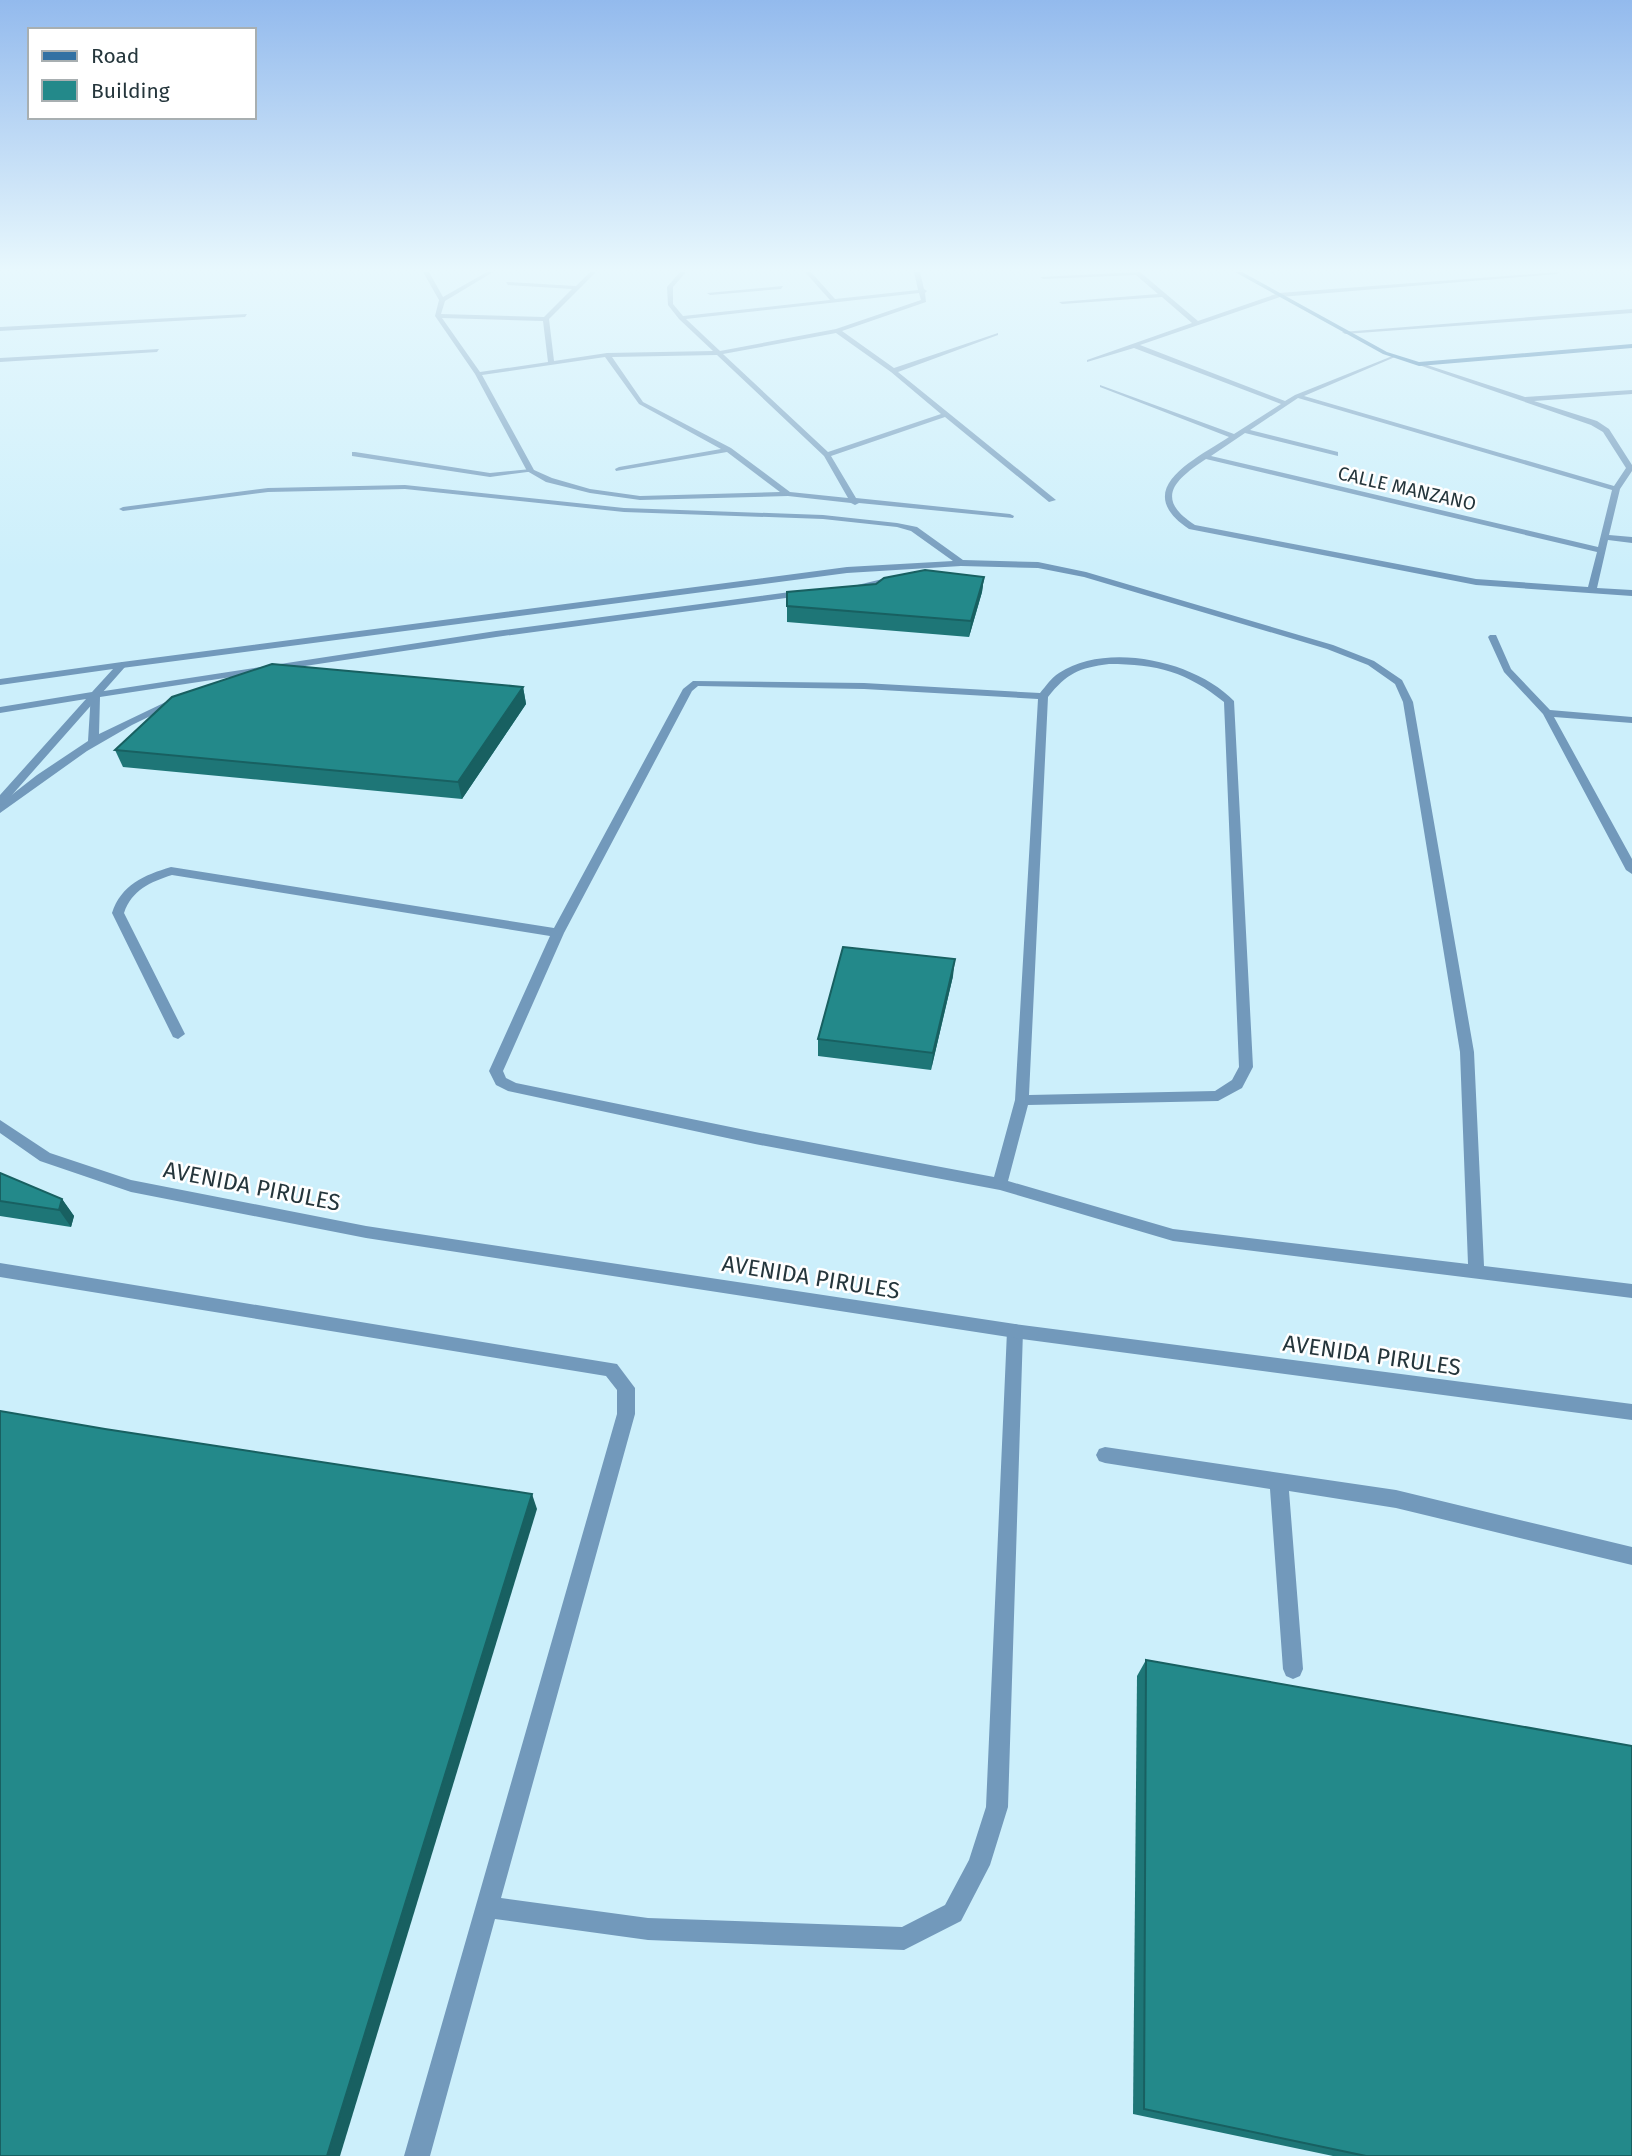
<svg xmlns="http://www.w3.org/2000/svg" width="1632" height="2156" viewBox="0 0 1632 2156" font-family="'Fira Sans',sans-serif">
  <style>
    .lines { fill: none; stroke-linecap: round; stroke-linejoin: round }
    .lane { fill: #7299bb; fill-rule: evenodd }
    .street { fill: #7299bb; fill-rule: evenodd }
    .secondary { fill: #3271a3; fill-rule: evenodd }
    .wall { fill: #1e7677 }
    .shaded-wall { fill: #186061 }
    .building { fill: #23898a; stroke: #186061; stroke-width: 2 }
    .labels { text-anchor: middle; stroke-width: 5; stroke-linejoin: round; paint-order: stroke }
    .far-street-label { font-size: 19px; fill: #25363c; stroke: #fff }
    .street-label { font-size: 23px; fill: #25363c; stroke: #fff }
  </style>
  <rect width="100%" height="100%" fill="#cceffb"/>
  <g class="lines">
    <g class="lane">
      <polygon points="247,314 245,317 0,331 0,327"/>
      <polygon points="159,349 157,352 0,362 0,358"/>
      <polygon points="355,452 490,473 531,469 535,471 490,477 352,456 352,452"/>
      <path d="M405 485 624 508 823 515 897 523 917 527 963 560 1038 562 1086 572 1333 645 1374 661 1402 680 1413 702 1474 1052 1484 1266 1632 1284V1298L1173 1241 1000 1190 755 1144 508 1091 496 1085 489 1071 550 936 172 875C150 882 132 890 124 913L185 1034 178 1039 173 1037 112 913C121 885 144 875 171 867L554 928 683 689 693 681 864 683 1040 693C1046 686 1051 678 1059 673 1107 641 1196 661 1234 701L1253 1067 1242 1088 1218 1101 1028 1105 1008 1181 1173 1229 1468 1264 1460 1052 1403 702 1395 684 1368 665 1327 649 1084 577 1038 568 961 566 847 573 122 668 117 665 122 662 847 567 953 561 911 531 897 527 823 519 624 512 405 489 268 492 123 511 119 509 123 507 268 488ZM1109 664C1157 664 1187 672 1224 702L1239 1067 1232 1080 1215 1091 1029 1095 1048 697C1067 673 1079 668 1109 664ZM698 686 864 689 1038 699 1015 1100 994 1177 755 1132 516 1083 506 1078 503 1071 564 933 692 691Z"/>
      <polygon points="895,576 898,577 898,581 849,591 845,588"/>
      <polygon points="805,590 808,591 808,595 496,637 100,697 99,734 172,699 181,701 132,725 87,751 0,813 0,804 37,775 88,741 91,693 496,631"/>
      <polygon points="1490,635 1496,635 1511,669 1550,710 1632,717 1632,723 1554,717 1632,859 1632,874 1626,870 1543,714 1504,672 1488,637"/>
      <polygon points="0,1263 617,1364 635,1388 635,1414 501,1898 648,1918 902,1927 945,1905 969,1860 986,1807 1007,1331 1009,1326 1015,1324 1021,1326 1023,1331 1008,1807 990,1865 961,1921 904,1950 648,1940 495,1919 430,2156 404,2156 617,1414 617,1390 606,1376 0,1277"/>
      <polygon points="1105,1447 1396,1490 1632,1547 1632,1565 1396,1508 1289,1491 1303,1669 1300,1676 1293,1679 1286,1676 1283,1669 1270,1489 1105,1463 1099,1461 1096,1455 1099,1449"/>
    </g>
    <g class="street">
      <path d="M423 272H429L443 297 487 272H493L445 301 441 314 544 317 572 289 508 285 506 282 576 286 590 272H596L549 319 554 361 607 353 713 351 679 319 668 305 667 287 680 272H686L673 287V304L683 316 830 300 805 272H811L835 299 918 290 914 272H920L924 289 927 291 925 293 926 302 842 331 894 368 998 333V335L898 372 1056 500 1049 502 945 417 831 456 856 498 1010 514 1014 516 1013 518 859 503 855 505 851 503 788 496 640 500 590 493 546 482 527 471 475 374 435 316 439 300ZM919 293 921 300 836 329 720 351 686 319ZM442 318 543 321 548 362 480 372ZM836 333 891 372 941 414 828 452 723 354ZM717 355 824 456 848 498 790 492 731 448 643 402 612 357ZM605 357 639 404 721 449 619 467 615 469 616 471 727 452 780 492 640 496 590 489 552 478 534 470 482 375Z"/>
      <path d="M1140 272 1198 321 1279 293 1560 272 1557 274 1280 297 1140 345 1285 401 1295 395 1395 355V357L1304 396 1614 486 1626 468 1603 432 1591 425 1416 364 1421 363 1525 397 1632 390V394L1534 401 1597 421 1609 429 1632 465V471L1620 489 1609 535 1632 537V543L1608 540 1597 588 1632 590V596L1476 585 1189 529C1129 489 1196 459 1229 437L1100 387V385L1234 434 1281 404 1134 348 1087 362V360L1192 323 1162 297 1062 304 1059 302 1158 294 1136 275 1043 279 1040 277ZM1298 398 1612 490 1598 547 1211 456 1245 433 1338 456V452L1250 430ZM1206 459 1597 552 1588 587 1476 579 1195 525C1153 498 1176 479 1206 459Z"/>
      <polygon points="783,286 781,289 710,295 707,293"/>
      <polygon points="1632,309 1632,313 1345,334 1342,332"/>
      <polygon points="122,662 125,663 125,667 4,804 0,805 0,795 86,699 0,713 0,707 92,692 113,669 0,685 0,679"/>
      <polygon points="0,1120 50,1153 131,1180 366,1226 1015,1324 1632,1404 1632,1420 1015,1338 366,1238 131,1192 40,1161 0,1133"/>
    </g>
    <polygon class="secondary" points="1235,272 1242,272 1387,352 1419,362 1632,344 1632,348 1419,366 1383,354"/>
  </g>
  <g class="wall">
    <polygon points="984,577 982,592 969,637 787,622 787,592"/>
    <polygon points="523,687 526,704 462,799 123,767 115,750"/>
    <polygon points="953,976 931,1070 818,1056 818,1039"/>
    <polygon points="0,1173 62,1199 74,1216 71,1227 0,1216"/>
    <polygon points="1146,1660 1632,2156 1333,2156 1133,2114 1137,1676"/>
  </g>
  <g class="shaded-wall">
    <polygon points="984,577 982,592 969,637 971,621"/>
    <polygon points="523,687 526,704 462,799 458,782"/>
    <polygon points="955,959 953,976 931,1070 933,1053"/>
    <polygon points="62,1199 74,1216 71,1227 59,1210"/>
    <polygon points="532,1494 537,1509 340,2156 327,2156"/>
  </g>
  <g class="building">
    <polygon points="925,570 984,577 971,621 787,606 787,592 876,584 884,578"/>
    <polygon points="272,664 523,687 458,782 115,750 172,697"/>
    <polygon points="843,947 955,959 933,1053 818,1039"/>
    <polygon points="0,1173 62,1199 59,1210 0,1201"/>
    <polygon points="0,1411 105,1429 532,1494 327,2156 0,2156"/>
    <polygon points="1146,1660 1632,1746 1632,2156 1366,2156 1144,2109"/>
  </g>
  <linearGradient id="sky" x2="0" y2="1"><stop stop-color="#93baed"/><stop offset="0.47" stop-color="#e8f8fd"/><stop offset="1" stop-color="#e8f8fd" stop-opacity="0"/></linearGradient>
  <rect width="1632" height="573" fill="url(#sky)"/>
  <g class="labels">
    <g class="far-street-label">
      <text transform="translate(1407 488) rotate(13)" y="7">CALLE MANZANO</text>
    </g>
    <g class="street-label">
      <text transform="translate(252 1186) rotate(11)" y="8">AVENIDA PIRULES</text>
      <text transform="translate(811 1277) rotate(9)" y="8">AVENIDA PIRULES</text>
      <text transform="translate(1372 1355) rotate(8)" y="8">AVENIDA PIRULES</text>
    </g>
  </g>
  <rect x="28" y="28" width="228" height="91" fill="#ffffff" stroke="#a8afb1" stroke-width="2"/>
  <rect x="42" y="51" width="35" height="10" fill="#3271a3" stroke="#a8afb1" stroke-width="2"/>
  <text x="91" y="63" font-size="21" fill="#25363c">Road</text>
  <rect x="42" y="80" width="35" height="21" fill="#23898a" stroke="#a8afb1" stroke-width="2"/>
  <text x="91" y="98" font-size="21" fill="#25363c">Building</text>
</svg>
